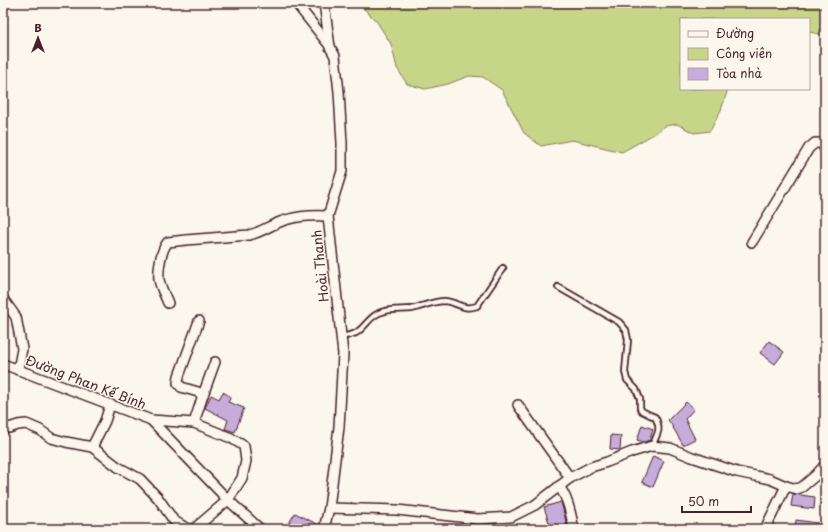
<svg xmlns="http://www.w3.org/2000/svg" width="828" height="532" viewBox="0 0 828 532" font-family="'Playpen Sans',sans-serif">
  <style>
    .green { fill: #c7d589; stroke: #887a5a }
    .building { fill: #c6acda; stroke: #4a1f2b }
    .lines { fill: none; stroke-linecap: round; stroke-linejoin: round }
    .lane-casing { stroke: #4a1f2b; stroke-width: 8 }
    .street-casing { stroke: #4a1f2b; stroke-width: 12 }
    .lane { stroke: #fbf7ec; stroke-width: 4.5 }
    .street { stroke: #fbf7ec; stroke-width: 9 }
    .labels { text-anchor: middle; stroke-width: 3; stroke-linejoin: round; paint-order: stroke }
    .street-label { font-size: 13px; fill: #4a1f2b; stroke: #fbf7ec }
  </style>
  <rect width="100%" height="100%" fill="#fbf7ec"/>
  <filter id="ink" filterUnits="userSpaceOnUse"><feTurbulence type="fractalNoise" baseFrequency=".025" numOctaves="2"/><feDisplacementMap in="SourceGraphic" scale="8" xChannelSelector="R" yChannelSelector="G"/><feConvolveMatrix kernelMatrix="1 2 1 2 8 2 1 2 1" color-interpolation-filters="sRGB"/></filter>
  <g filter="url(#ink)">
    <polygon class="green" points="317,3 825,3 825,35 809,32 809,19 681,19 681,89 728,89 721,110 710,131 694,133 677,124 665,126 654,134 622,152 572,140 541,146 524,133 502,90 483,77 469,76 448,84 425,89 407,84 397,68 391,44 377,22 359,4 322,5"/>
    <g class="building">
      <polygon points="769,341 784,352 775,364 760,353"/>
      <polygon points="223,392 231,397 228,402 244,408 235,432 225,429 228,420 205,408 211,395 219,399"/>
      <polygon points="686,402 694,409 685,419 695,439 683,445 671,424 668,420"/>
      <polygon points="642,425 653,429 650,440 644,442 637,440"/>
      <polygon points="611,435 621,436 620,450 610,449"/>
      <polygon points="653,456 664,461 653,487 642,482"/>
      <polygon points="793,494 815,497 814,509 791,506"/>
      <polygon points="561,502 567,525 554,529 551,529 544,507"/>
      <polygon points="295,513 319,525 318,529 300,529 289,523"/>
      <polygon points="796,520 825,524 825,529 808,529 795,527"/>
    </g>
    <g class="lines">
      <defs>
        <g id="lane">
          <path d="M558 287 619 322 626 330 628 340 625 372 627 380 636 389 640 399V408L642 411 650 415 655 417C662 430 657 434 652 446"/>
          <path d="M341 337C346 336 351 335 356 333 367 326 370 314 385 311 394 309 403 310 412 309 423 306 434 301 445 301 458 302 462 311 477 306L503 268"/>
        </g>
        <g id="street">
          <polyline points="296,3 330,46"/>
          <polyline points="752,242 809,148 815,143 821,143 825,149"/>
          <polyline points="3,299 16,317 22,349 18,370"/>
          <path d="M168 303C165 295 160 287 159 279 158 268 161 250 168 242L186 240 249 235C259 233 266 228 275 224 293 216 309 215 328 216"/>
          <polyline points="199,321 179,376 178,383 181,387 198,392 203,395"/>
          <polyline points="3,364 151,420 228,500 260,529"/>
          <polyline points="518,405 570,478"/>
          <polyline points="151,420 194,423 231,438 244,446 246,461 242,478 228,500 194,529"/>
          <polyline points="194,423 203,395 215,362"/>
          <polyline points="3,426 9,428 18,425 26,424 40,430 51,438 66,442 92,447 118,467 140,479 158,498 174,521 188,529"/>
          <polyline points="92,447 105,421 110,405"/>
          <path d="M559 486C568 498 571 515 574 529"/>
          <polyline points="329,508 397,510 478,519 511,517 535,505 570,478 591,467 607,462 632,452 652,446 670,448 692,457 737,472 770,479 786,486 797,489 802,487 815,476 825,465"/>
          <polyline points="324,529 329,508 339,427 343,354 328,216 342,171 342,143 339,92 335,56 330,47 324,3"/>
          <polyline points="765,529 786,486"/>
        </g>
      </defs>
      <use href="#lane" class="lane-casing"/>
      <use href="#street" class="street-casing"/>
      <use href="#lane" class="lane"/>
      <use href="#street" class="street"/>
    </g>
  </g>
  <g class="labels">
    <g class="street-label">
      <text transform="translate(320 266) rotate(-96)" y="5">Hoài Thanh</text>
      <text transform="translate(86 382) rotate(21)" y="5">Đường Phan Kế Bính</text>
    </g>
  </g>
  <rect width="828" height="532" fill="none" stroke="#fbf7ec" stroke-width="16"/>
  <rect x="8" y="8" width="812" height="516" fill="none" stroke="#4a1f2b" stroke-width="1.5" filter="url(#ink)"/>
  <rect x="680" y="18" width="130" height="72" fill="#fbf7ec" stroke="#b4a19f"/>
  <rect x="688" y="31" width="20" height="6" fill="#fbf7ec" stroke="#b4a19f"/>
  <text x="716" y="38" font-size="12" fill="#4a1f2b">Đường</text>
  <rect x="688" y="48" width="20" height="12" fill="#c7d589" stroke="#b4a19f"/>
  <text x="716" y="58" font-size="12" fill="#4a1f2b">Công viên</text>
  <rect x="688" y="68" width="20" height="12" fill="#c6acda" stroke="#b4a19f"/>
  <text x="716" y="78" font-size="12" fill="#4a1f2b">Tòa nhà</text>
  <g transform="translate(38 38)" stroke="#fbf7ec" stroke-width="3" paint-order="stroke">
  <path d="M0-3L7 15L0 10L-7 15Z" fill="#4a1f2b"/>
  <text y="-6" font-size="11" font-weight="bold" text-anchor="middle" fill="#4a1f2b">B</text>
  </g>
  <path d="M682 506v6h69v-6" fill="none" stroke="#4a1f2b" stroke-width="2"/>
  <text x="688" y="506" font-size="12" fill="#4a1f2b" stroke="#fbf7ec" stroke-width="3" paint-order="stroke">50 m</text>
</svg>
